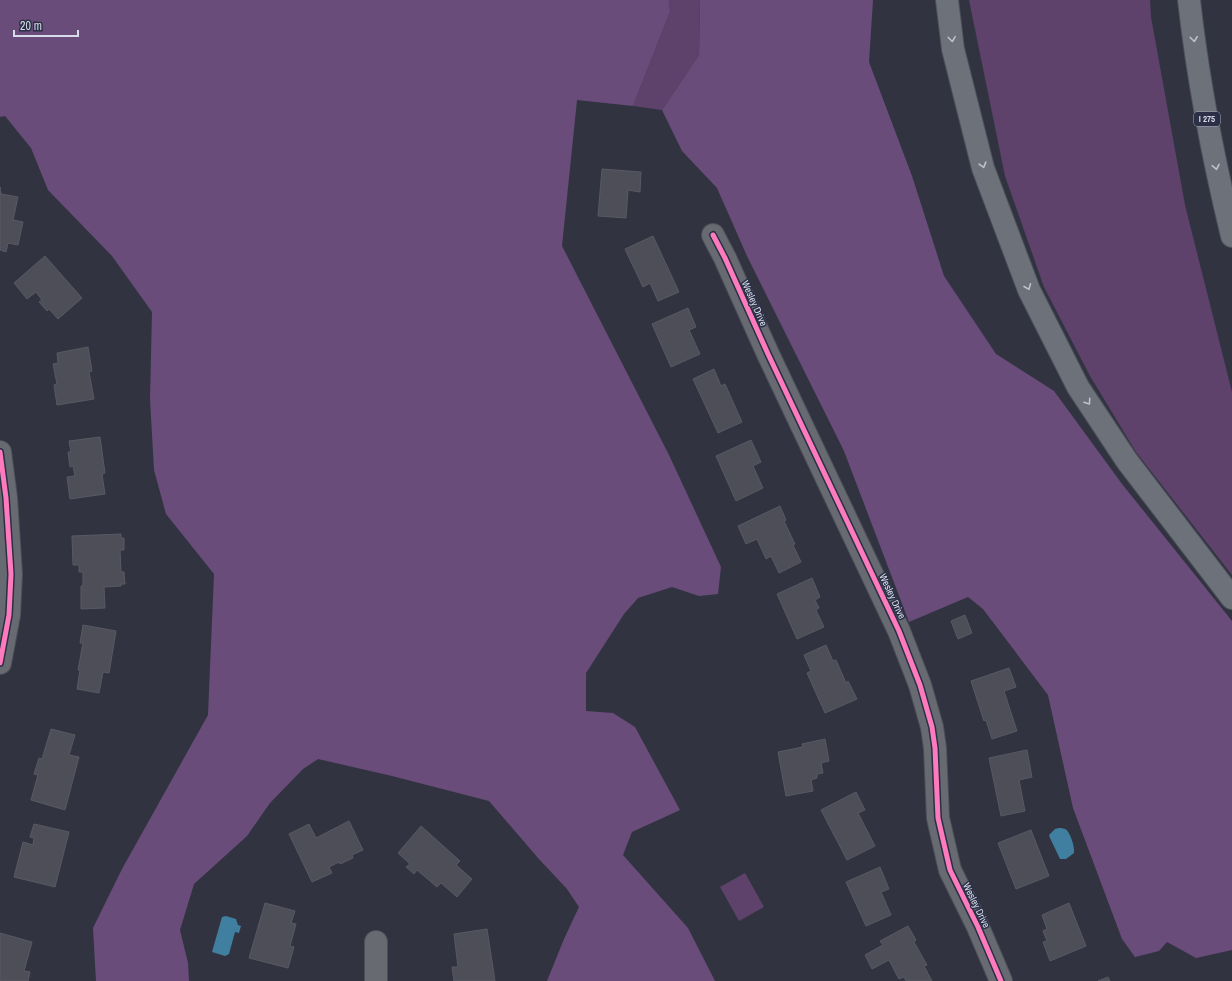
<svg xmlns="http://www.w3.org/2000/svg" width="1232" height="981" viewBox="0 0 1232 981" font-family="'Archivo Narrow',sans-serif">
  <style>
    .green { fill: #5e426c }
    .forest { fill: #6a4c7a }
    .water { fill: #407fa0 }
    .building { fill: #4e4e59; stroke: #595964 }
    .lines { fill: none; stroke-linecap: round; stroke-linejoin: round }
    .minor-casing { stroke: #4d505a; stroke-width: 24 }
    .highway-casing { stroke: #4d505a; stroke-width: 24 }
    .minor { stroke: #676a70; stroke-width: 22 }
    .highway { stroke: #6d717a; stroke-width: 22 }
    .cycleway-casing { stroke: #2b3046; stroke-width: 8 }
    .cycleway { stroke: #fd7abc; stroke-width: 5 }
    .oneway { stroke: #bdc0ce }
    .labels { text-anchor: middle; stroke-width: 3; stroke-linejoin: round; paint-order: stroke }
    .shield { fill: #2b3046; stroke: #a4a8b9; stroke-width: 1 }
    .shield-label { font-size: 9px; font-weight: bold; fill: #d8dbea }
    .street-label { font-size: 10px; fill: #d8dbea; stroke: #2b3046 }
  </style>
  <rect width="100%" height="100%" fill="#313440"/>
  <g class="green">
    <polygon points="669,0 700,0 699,55 662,110 633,106 670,12"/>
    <polygon points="969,0 1150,0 1151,17 1185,205 1232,392 1232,575 1136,452 1090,376 1044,287 1005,176"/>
    <polygon points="745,873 764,907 739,921 720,887"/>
  </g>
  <g class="forest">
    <polygon points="0,0 669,0 670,12 633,106 577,100 562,246 669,455 721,567 718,594 699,596 672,587 638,598 624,614 586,673 586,711 613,713 635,727 680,810 632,832 623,855 688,928 715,981 547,981 564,939 579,907 567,889 538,858 489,801 392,776 318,759 303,769 270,803 247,836 194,884 180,930 188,963 189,981 96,981 93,928 122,869 208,715 214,574 166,514 154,470 150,399 152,312 112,256 48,190 31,148 5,116 0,117"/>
    <polygon points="700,0 873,0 869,62 912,176 944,276 996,354 1054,391 1122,484 1232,621 1232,950 1196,958 1167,942 1159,951 1135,957 1122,939 1073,808 1048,695 983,609 968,597 909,622 844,451 747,256 717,188 682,151 662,110 699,55"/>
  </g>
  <g class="water">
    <path d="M1059 828C1061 828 1063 828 1065 829 1070 831 1075 847 1074 853L1066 859H1060L1050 838 1049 835 1055 829Z"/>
    <polygon points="226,916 236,919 238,925 241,926 239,933 235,932 229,954 225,956 212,952 222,917"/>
  </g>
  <g class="building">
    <polygon points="602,169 641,172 640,192 628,190 626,218 598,216"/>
    <polygon points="0,187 1,194 18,197 13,220 23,222 18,245 8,243 6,252 0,250"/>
    <polygon points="653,236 679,292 658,301 650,283 643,287 625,249"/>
    <polygon points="45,256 82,298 58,319 49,309 47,311 39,302 42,300 36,292 27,299 14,283"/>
    <polygon points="688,308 696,327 689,330 700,354 671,367 652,324"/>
    <polygon points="88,347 92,371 89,372 94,399 57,405 54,385 57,384 53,364 58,363 57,353"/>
    <polygon points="714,369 721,386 725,384 742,422 718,433 693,379"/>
    <polygon points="100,437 105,473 102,474 105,494 70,499 67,477 75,476 73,466 70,467 68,452 71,452 69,441"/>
    <polygon points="751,440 761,462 753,466 763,488 736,501 716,456"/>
    <polygon points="780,506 786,520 784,521 795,544 793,545 801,562 779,573 771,556 766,559 757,539 746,544 738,526"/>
    <polygon points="121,534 121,538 124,538 124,550 120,550 121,572 124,572 125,584 121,584 121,586 104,587 105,608 81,609 81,586 83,586 83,572 79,572 79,565 73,565 72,536"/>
    <polygon points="812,578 820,597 815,600 819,608 816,610 824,627 797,639 777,594"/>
    <polygon points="965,615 972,633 958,639 951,621"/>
    <polygon points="83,625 116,631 109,673 103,672 99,693 77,689 80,670 78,670 83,643 80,643"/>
    <polygon points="826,645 833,661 836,660 846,683 848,681 857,699 825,713 807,673 811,671 804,655"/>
    <polygon points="1009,668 1016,687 1004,691 1017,731 992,739 986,720 984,721 971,681"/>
    <polygon points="51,729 75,735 69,755 79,757 65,810 31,800 38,775 34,774 39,758 42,759"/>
    <polygon points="825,739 829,761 821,763 823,773 817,774 817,778 811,780 813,791 786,796 778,752 803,747 802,744"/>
    <polygon points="1027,750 1032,777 1019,780 1025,811 1001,816 989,758"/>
    <polygon points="856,792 865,810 858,813 875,846 847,860 821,810"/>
    <polygon points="349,821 363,850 352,855 353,858 340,864 339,862 329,867 332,873 312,882 289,834 309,824 316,838"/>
    <polygon points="34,824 69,832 55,887 14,877 23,842 33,845 34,838 30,837"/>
    <polygon points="421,826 460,861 456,865 472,879 457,897 441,883 437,887 417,870 414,874 406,867 410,864 398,853"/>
    <polygon points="1031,830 1049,876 1016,889 998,843"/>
    <polygon points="880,867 889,889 881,892 891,915 866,926 846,882"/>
    <polygon points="265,903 295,911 291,923 296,924 290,946 294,947 288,968 249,958"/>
    <polygon points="1069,903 1086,946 1050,961 1043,942 1047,941 1043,931 1047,929 1042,915"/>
    <polygon points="908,926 916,940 914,942 927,965 924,966 932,981 906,981 904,977 899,979 889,960 872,969 865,955 883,945 880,941"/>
    <polygon points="487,929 495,981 454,981 452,967 458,967 454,934"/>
    <polygon points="0,933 32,942 24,971 30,972 28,981 0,981"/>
    <polygon points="1108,977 1110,981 1098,981"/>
  </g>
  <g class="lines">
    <defs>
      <g id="minor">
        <polyline points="713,235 725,258 768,354 899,631 920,685 932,727 935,748 938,818 950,870 978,927 1001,981"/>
        <polyline points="0,452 6,498 11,574 9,615 0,663"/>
        <polyline points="376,981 376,942"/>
      </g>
      <g id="highway">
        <polyline points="947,0 953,49 983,168 1029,290 1078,387 1127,461 1232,598"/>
        <path d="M1189 0C1198 80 1213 158 1232 236"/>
      </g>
    </defs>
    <use href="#minor" class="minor-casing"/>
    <use href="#highway" class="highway-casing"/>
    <use href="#minor" class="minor"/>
    <use href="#highway" class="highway"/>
    <defs>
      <g id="cycleway">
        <polyline points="713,235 725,258 768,354 899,631 920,685 932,727 935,748 938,818 950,870 978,927 1001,981"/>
        <polyline points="0,452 6,498 11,574 9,615 0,663"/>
      </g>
    </defs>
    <use href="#cycleway" class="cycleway-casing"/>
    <use href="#cycleway" class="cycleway"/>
  </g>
  <defs><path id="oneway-chevron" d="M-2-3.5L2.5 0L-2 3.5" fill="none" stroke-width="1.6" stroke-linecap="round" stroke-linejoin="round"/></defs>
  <g class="oneway">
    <use href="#oneway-chevron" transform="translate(952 39) rotate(83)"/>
    <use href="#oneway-chevron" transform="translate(1194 39) rotate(83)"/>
    <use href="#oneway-chevron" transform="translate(983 165) rotate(74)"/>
    <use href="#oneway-chevron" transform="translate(1216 167) rotate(79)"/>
    <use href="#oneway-chevron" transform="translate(1028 287) rotate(68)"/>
    <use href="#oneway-chevron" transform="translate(1088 402) rotate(56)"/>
  </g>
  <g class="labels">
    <rect class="shield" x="1194" y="112" width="26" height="14" rx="3"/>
    <g class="shield-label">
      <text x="1207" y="122">I 275</text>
    </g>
    <g class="street-label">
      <text transform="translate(755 303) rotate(66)" y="4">Wesley Drive</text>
      <text transform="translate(893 596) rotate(65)" y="4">Wesley Drive</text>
      <text transform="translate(977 905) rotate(64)" y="4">Wesley Drive</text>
    </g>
  </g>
  <path d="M14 30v6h64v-6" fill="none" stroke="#d8dbea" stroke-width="2"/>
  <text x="20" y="30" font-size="12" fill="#d8dbea" stroke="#2b3046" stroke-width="3" paint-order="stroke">20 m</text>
</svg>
